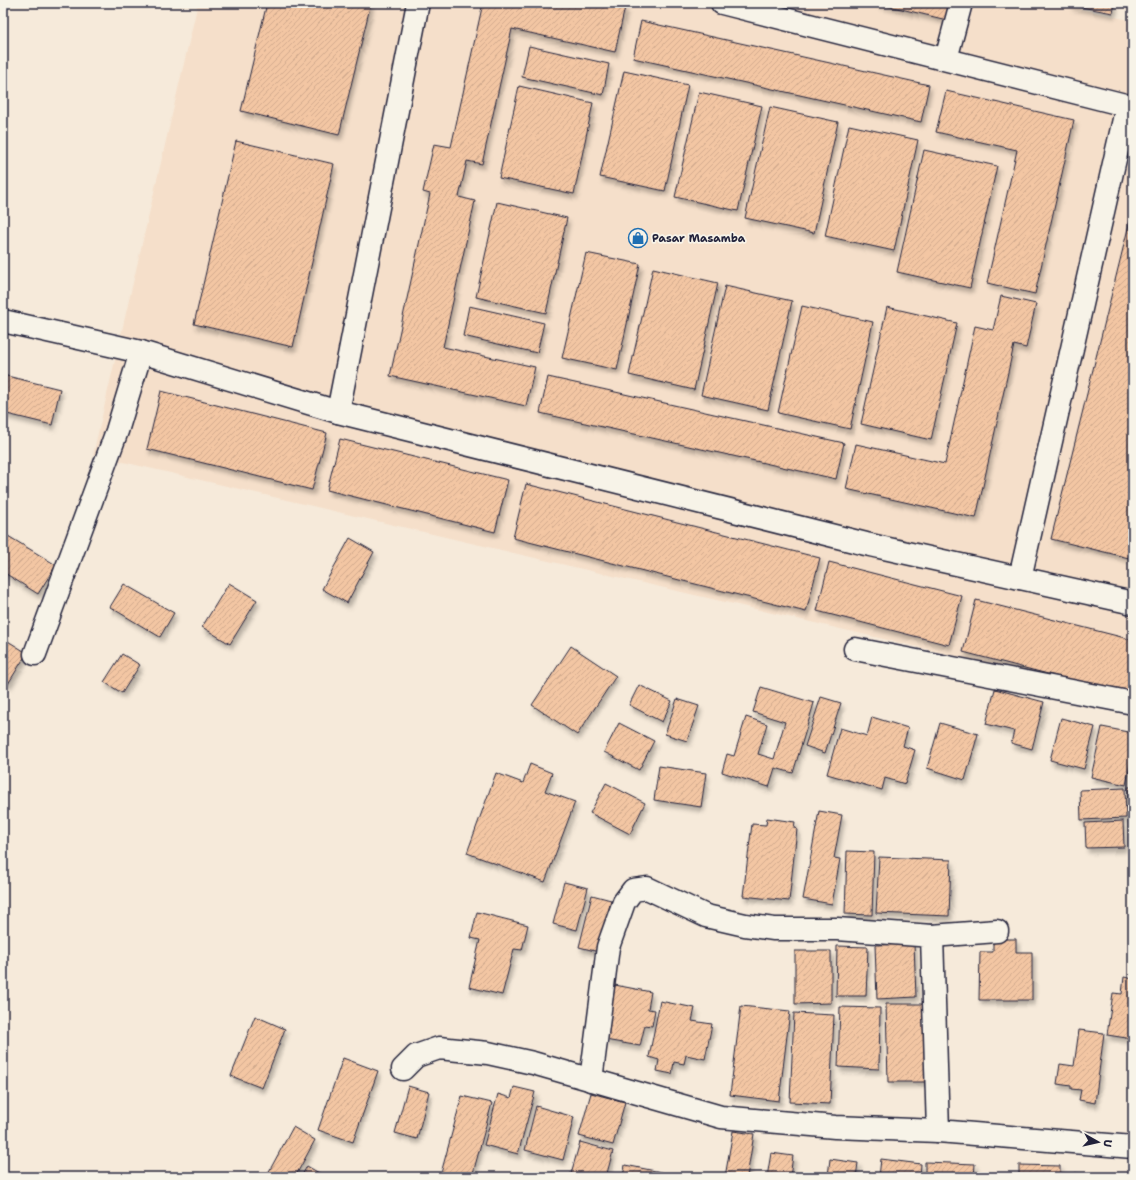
<svg xmlns="http://www.w3.org/2000/svg" width="1136" height="1180" viewBox="0 0 1136 1180" font-family="'Shantell Sans',sans-serif">
  <style>
    .built { fill: #f5dfca }
    .building { fill: url(#building-hatch); stroke: #22223b; filter: url(#shadow) }
    .lines { fill: none; stroke-linecap: round; stroke-linejoin: round }
    .minor-casing { stroke: #22223b; stroke-width: 25 }
    .minor { stroke: #f7f3e8; stroke-width: 22 }
    .labels { text-anchor: middle; stroke-width: 3.5; stroke-linejoin: round; paint-order: stroke }
    .poi-label { font-size: 11px; font-weight: bold; fill: #22223b; stroke: #f7f3e8; text-anchor: start }
  </style>
  <defs>
    <pattern id="building-hatch" width="6" height="6" patternUnits="userSpaceOnUse"><rect width="6" height="6" fill="#f3c6a3"/><path d="M-1 1l2-2M0 6l6-6M5 7l2-2" fill="none" stroke="#d0aa8d"/></pattern>
    <filter id="shadow"><feDropShadow dx="2.5" dy="4.5" stdDeviation="2" flood-color="#0004"/></filter>
  </defs>
  <rect width="100%" height="100%" fill="#f6eada"/>
  <filter id="ink" filterUnits="userSpaceOnUse"><feTurbulence type="fractalNoise" baseFrequency=".025" numOctaves="2"/><feDisplacementMap in="SourceGraphic" scale="8" xChannelSelector="R" yChannelSelector="G"/><feConvolveMatrix kernelMatrix="1 2 1 2 8 2 1 2 1" color-interpolation-filters="sRGB"/></filter>
  <g filter="url(#ink)">
    <polygon class="built" points="198,3 1054,3 1133,21 1133,697 93,455"/>
    <g class="building">
      <polygon points="267,3 371,3 339,135 241,111"/>
      <polygon points="483,3 607,3 625,7 615,52 512,29 482,164 467,161 459,197 475,201 443,347 535,367 526,406 390,376 430,194 423,192 434,144 451,147"/>
      <polygon points="876,3 951,3 947,20"/>
      <polygon points="1071,3 1115,3 1113,13 1070,5"/>
      <polygon points="641,21 929,85 921,122 633,58"/>
      <polygon points="529,46 609,64 603,95 522,77"/>
      <polygon points="624,71 688,85 665,191 600,177"/>
      <polygon points="519,86 593,103 574,194 499,178"/>
      <polygon points="946,91 1074,120 1035,294 987,283 1017,150 936,132"/>
      <polygon points="699,92 762,106 738,211 675,197"/>
      <polygon points="770,107 838,122 814,233 745,218"/>
      <polygon points="849,125 918,140 894,251 825,236"/>
      <polygon points="236,141 334,164 293,347 194,324"/>
      <polygon points="924,150 997,166 970,288 897,272"/>
      <polygon points="497,202 567,218 546,313 476,297"/>
      <polygon points="1133,208 1133,559 1051,539"/>
      <polygon points="586,253 640,264 617,370 562,358"/>
      <polygon points="653,268 718,283 694,390 629,375"/>
      <polygon points="725,286 792,301 768,410 701,395"/>
      <polygon points="1001,296 1036,304 1026,348 1014,345 976,518 846,489 856,444 945,464 975,326 993,330"/>
      <polygon points="469,306 544,323 537,353 463,336"/>
      <polygon points="802,306 873,322 850,429 778,413"/>
      <polygon points="887,307 957,323 931,440 861,424"/>
      <polygon points="3,375 60,389 52,425 3,413"/>
      <polygon points="548,377 844,443 836,479 540,413"/>
      <polygon points="161,391 327,433 312,490 147,449"/>
      <polygon points="340,439 508,480 495,532 327,490"/>
      <polygon points="526,484 820,558 806,612 513,538"/>
      <polygon points="3,533 56,565 38,594 3,572"/>
      <polygon points="350,538 374,552 347,603 322,589"/>
      <polygon points="829,562 962,596 949,645 817,611"/>
      <polygon points="229,583 257,600 230,644 202,627"/>
      <polygon points="124,584 174,613 160,637 110,607"/>
      <polygon points="976,600 1133,640 1133,679 1129,695 963,652"/>
      <polygon points="3,638 27,653 8,684 3,680"/>
      <polygon points="571,646 616,676 577,735 532,705"/>
      <polygon points="122,654 140,665 122,693 104,682"/>
      <polygon points="639,685 672,701 662,722 629,705"/>
      <polygon points="761,687 814,703 793,773 775,768 769,787 722,772 727,754 734,756 746,717 767,724 758,754 774,759 785,722 753,712"/>
      <polygon points="995,689 1044,702 1032,749 1011,743 1014,731 986,724"/>
      <polygon points="821,697 841,703 825,753 805,746"/>
      <polygon points="677,699 699,706 687,741 665,734"/>
      <polygon points="872,717 908,728 903,746 915,750 905,784 885,778 882,790 827,774 840,728 867,736"/>
      <polygon points="1061,718 1095,727 1084,769 1050,760"/>
      <polygon points="619,723 654,741 639,770 604,752"/>
      <polygon points="940,723 978,734 965,780 927,768"/>
      <polygon points="1102,727 1133,733 1133,750 1126,785 1091,777"/>
      <polygon points="530,764 552,773 545,791 575,802 545,882 467,853 496,773 523,783"/>
      <polygon points="659,766 706,773 701,807 654,800"/>
      <polygon points="606,783 645,803 630,834 590,813"/>
      <polygon points="1128,787 1133,787 1133,846 1129,846"/>
      <polygon points="1125,788 1126,818 1081,820 1080,790"/>
      <polygon points="819,811 842,815 834,858 840,859 832,904 803,899"/>
      <polygon points="767,818 795,822 794,828 797,829 789,901 743,896 752,824 766,825"/>
      <polygon points="1123,821 1124,847 1086,848 1085,823"/>
      <polygon points="847,851 874,852 872,915 845,914"/>
      <polygon points="879,857 951,860 949,916 876,913"/>
      <polygon points="564,882 588,888 577,930 553,924"/>
      <polygon points="592,895 611,900 599,952 579,947"/>
      <polygon points="477,912 528,925 522,950 514,949 502,995 469,987 480,940 471,938"/>
      <polygon points="993,939 1016,939 1016,952 1032,952 1032,1000 979,1000 980,952 993,952"/>
      <polygon points="914,944 916,997 877,999 875,945"/>
      <polygon points="837,946 868,947 866,996 836,996"/>
      <polygon points="795,951 831,951 831,1003 795,1004"/>
      <polygon points="1124,977 1133,979 1133,1039 1107,1035 1113,993 1122,994"/>
      <polygon points="615,985 651,992 648,1009 655,1010 652,1026 645,1025 640,1046 605,1040"/>
      <polygon points="660,1001 695,1008 692,1021 712,1024 705,1059 686,1055 684,1064 674,1062 672,1074 657,1071 659,1060 649,1057"/>
      <polygon points="886,1004 923,1004 925,1082 888,1082"/>
      <polygon points="741,1006 790,1011 779,1101 730,1095"/>
      <polygon points="840,1007 880,1008 879,1069 838,1067"/>
      <polygon points="794,1013 834,1015 830,1104 790,1102"/>
      <polygon points="255,1016 285,1029 262,1088 231,1076"/>
      <polygon points="1079,1030 1104,1033 1095,1103 1079,1100 1081,1090 1071,1089 1071,1086 1057,1084 1060,1064 1074,1066"/>
      <polygon points="343,1058 378,1071 353,1142 318,1130"/>
      <polygon points="408,1086 429,1092 417,1139 395,1133"/>
      <polygon points="514,1087 535,1092 518,1154 484,1145 498,1094 511,1098"/>
      <polygon points="591,1093 625,1102 613,1145 579,1136"/>
      <polygon points="462,1096 492,1103 472,1177 440,1177"/>
      <polygon points="536,1106 574,1117 563,1160 525,1150"/>
      <polygon points="293,1127 315,1140 295,1177 266,1177"/>
      <polygon points="733,1131 754,1134 747,1177 725,1177"/>
      <polygon points="580,1142 613,1151 606,1177 570,1177"/>
      <polygon points="771,1153 793,1156 790,1177 767,1177"/>
      <polygon points="830,1159 858,1163 856,1177 817,1177 818,1174 828,1176"/>
      <polygon points="881,1159 921,1164 920,1177 879,1177"/>
      <polygon points="925,1162 975,1164 974,1177 925,1177"/>
      <polygon points="625,1165 671,1174 670,1177 623,1177"/>
      <polygon points="1019,1165 1060,1166 1060,1177 1019,1177"/>
      <polygon points="307,1166 326,1177 301,1177"/>
      <polygon points="1075,1173 1105,1177 1075,1177"/>
    </g>
    <g class="lines">
      <defs>
        <g id="minor">
          <polyline points="722,3 1133,107"/>
          <polyline points="946,59 961,3"/>
          <polyline points="3,321 141,352 338,412 866,544 1133,603"/>
          <polyline points="338,412 418,3"/>
          <polyline points="1020,578 1127,106"/>
          <polyline points="855,649 1133,703"/>
          <polyline points="35,654 117,431 141,352"/>
          <polyline points="932,936 997,931"/>
          <polyline points="403,1069 416,1056 439,1048 488,1053 533,1063 721,1117 835,1127 938,1131 1133,1147"/>
          <polyline points="591,1080 608,947 624,902 633,890 647,888 706,916 745,925 774,929 837,929 932,936 938,1131"/>
        </g>
      </defs>
      <use href="#minor" class="minor-casing"/>
      <use href="#minor" class="minor"/>
    </g>
  </g>
  <defs>
    <symbol id="shop-ring" viewBox="-11 -11 22 22"><circle r="9.5" fill="#f7f3e8" stroke="#1f6fb2" stroke-width="1.5"/><path d="M-5-2.5h2.3a2.7 3.5 0 0 1 5.4 0H5L5.5 6h-11ZM-1.5-2.5h3a1.5 2.3 0 0 0-3 0Z" fill="#1f6fb2"/></symbol>
  </defs>
  <g fill-rule="evenodd">
    <use href="#shop-ring" x="627" y="227" width="22" height="22"/>
  </g>
  <g class="labels">
    <g class="poi-label">
      <text x="652" y="242">Pasar Masamba</text>
    </g>
  </g>
  <rect width="1136" height="1180" fill="none" stroke="#f7f3e8" stroke-width="16"/>
  <rect x="8" y="8" width="1120" height="1164" fill="none" stroke="#22223b" stroke-width="1.5" filter="url(#ink)"/>
  <g transform="translate(1098 1142) rotate(98)" stroke="#f7f3e8" stroke-width="3" paint-order="stroke">
  <path d="M0-3L7 15L0 10L-7 15Z" fill="#22223b"/>
  <text y="-6" font-size="11" font-weight="bold" text-anchor="middle" fill="#22223b">U</text>
  </g>
</svg>
